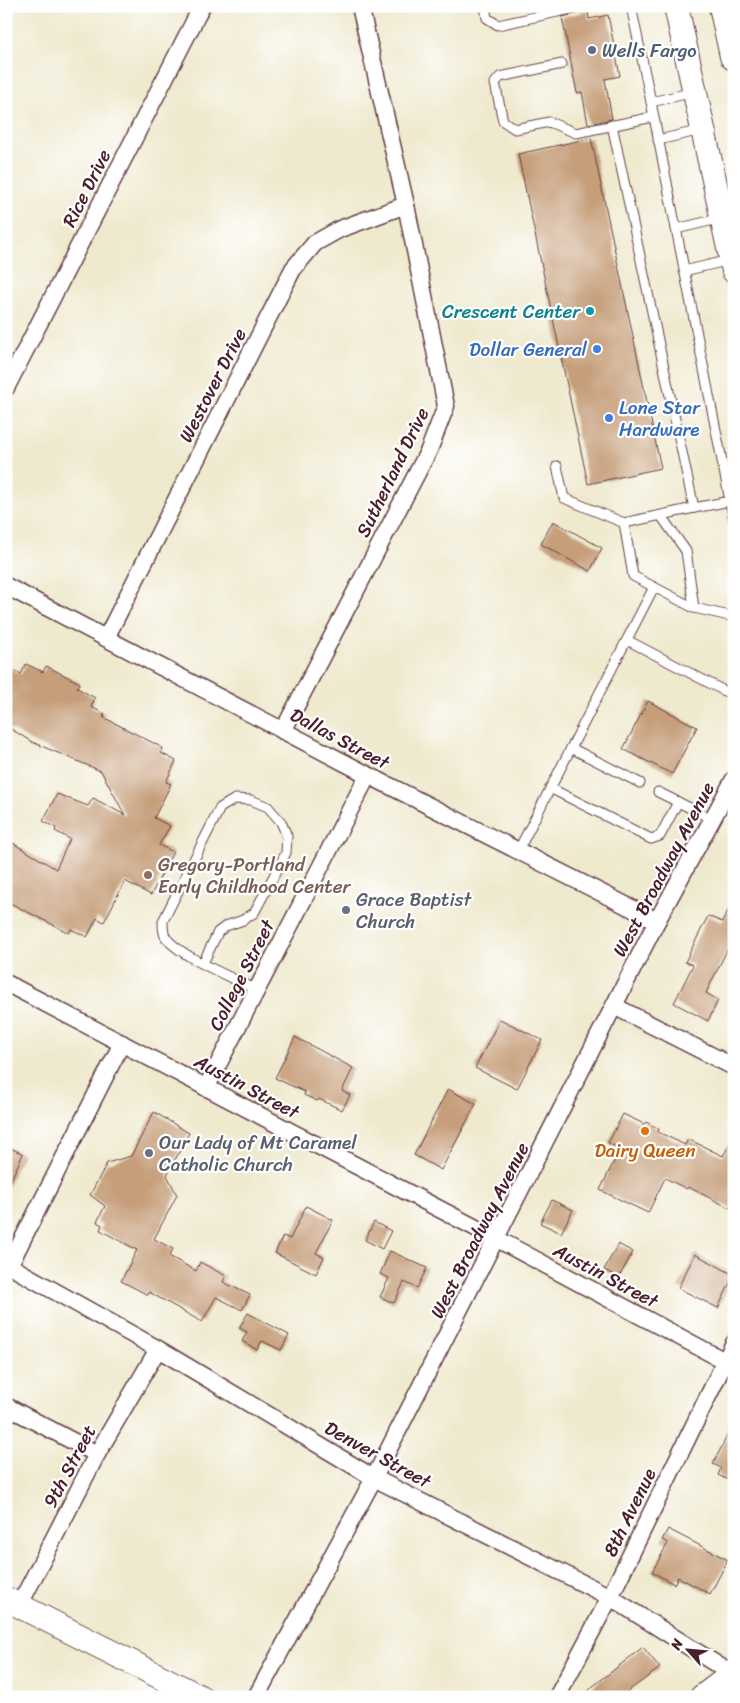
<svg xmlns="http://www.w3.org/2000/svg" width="740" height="1703" viewBox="0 0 740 1703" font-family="Sriracha,sans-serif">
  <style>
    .building { fill: #c69f7a }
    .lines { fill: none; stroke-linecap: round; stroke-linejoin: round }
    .lane-casing { stroke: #633d43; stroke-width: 11 }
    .street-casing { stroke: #633d43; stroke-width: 19 }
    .secondary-casing { stroke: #633d43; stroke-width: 26 }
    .highway-casing { stroke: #633d43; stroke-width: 30 }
    .lane { stroke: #fff; stroke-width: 9 }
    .street { stroke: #fff; stroke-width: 16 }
    .secondary { stroke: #fff; stroke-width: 24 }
    .highway { stroke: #fff; stroke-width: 28 }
    .service-dot { fill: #5c6f8a; stroke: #fff; stroke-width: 2 }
    .culture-dot { fill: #0f9aa8; stroke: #fff; stroke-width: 2 }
    .shop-dot { fill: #3f7fe0; stroke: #fff; stroke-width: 2 }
    .education-dot { fill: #8d6e63; stroke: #fff; stroke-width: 2 }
    .worship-dot { fill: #6b7280; stroke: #fff; stroke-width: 2 }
    .food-dot { fill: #e8710a; stroke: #fff; stroke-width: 2 }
    .labels { text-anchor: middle; stroke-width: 4.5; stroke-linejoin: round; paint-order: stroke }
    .service-label { font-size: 19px; fill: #4e5e75; stroke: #fff; text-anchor: start }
    .street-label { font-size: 19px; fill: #4a1f2b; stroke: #fff }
    .culture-label { font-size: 19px; fill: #0d838f; stroke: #fff; text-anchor: end }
    .shop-label { font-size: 19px; fill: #366cbe; stroke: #fff; text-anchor: end }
    .education-label { font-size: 19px; fill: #785e54; stroke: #fff; text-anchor: start }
    .worship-label { font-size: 19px; fill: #5b616d; stroke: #fff; text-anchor: start }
    .food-label { font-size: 19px; fill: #c56008; stroke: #fff }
  </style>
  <rect width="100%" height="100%" fill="#fff"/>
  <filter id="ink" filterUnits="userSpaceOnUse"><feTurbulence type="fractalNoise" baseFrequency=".02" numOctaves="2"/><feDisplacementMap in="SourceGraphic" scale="10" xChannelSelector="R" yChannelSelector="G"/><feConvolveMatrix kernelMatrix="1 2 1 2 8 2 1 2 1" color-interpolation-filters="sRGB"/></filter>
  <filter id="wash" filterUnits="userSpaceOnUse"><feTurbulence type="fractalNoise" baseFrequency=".0096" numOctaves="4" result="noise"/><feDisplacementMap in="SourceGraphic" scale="20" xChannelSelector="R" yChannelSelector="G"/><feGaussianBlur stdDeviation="1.12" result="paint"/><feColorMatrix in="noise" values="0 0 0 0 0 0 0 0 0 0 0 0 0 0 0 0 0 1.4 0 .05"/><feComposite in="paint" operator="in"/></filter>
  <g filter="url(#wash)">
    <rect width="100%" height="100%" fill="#efe9ce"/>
    <g id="blocks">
      <g class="building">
        <polygon points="588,11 589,19 608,15 620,76 605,79 612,119 588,124 582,92 577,93 562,17"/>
        <polygon points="591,138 661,468 588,484 518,154"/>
        <polygon points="553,521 602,548 590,571 541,544"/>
        <polygon points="26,664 43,672 46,666 80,683 77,688 95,698 91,707 105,714 103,717 163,748 161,753 176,761 166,782 171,784 154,818 170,826 159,845 173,852 151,895 125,881 104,922 97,918 87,937 71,929 69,933 6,901 6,839 56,869 70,839 55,831 56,828 43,821 57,794 88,806 93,798 125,815 101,771 32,742 6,726 6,666 21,674"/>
        <polygon points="648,701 697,727 672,774 623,749"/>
        <polygon points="734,900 734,936 706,993 718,1000 708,1021 674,1003 693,965 685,962 708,916 722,922"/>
        <polygon points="500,1019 542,1040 517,1089 475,1068"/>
        <polygon points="295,1037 353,1068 342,1091 350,1095 342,1110 319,1099 317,1101 304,1095 305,1092 275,1078"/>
        <polygon points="448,1089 476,1104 441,1170 414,1155"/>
        <polygon points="154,1112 189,1133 167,1175 177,1195 154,1239 173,1249 169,1256 196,1271 200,1262 226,1276 223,1282 250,1295 242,1310 216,1297 202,1322 149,1292 148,1295 121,1281 137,1250 100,1230 102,1225 97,1222 105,1206 90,1195 107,1163 131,1156"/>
        <polygon points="623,1114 644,1124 646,1122 659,1129 658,1132 685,1145 688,1139 723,1156 734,1136 734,1210 688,1187 687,1189 665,1178 648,1213 600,1190 620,1149 608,1143"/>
        <polygon points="6,1146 23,1154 6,1190"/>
        <polygon points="552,1200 573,1210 561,1233 540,1223"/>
        <polygon points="306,1206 333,1220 316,1253 324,1257 316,1274 275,1253 283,1236 290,1239"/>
        <polygon points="374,1222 391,1231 382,1249 365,1240"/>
        <polygon points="618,1244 633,1252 619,1277 604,1270"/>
        <polygon points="390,1251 427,1268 417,1288 404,1282 394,1303 380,1297 389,1278 380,1274"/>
        <polygon points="695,1254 734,1275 718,1308 678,1288"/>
        <polygon points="248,1313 289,1335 281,1350 262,1341 257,1350 242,1341 247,1332 239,1328"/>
        <polygon points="734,1422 734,1483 718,1475 721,1468 713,1464"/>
        <polygon points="668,1529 728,1560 710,1594 678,1577 674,1584 652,1572 668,1543 662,1540"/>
        <polygon points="643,1647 660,1668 620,1697 584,1697 592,1687"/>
      </g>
    </g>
  </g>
  <g filter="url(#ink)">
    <use href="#blocks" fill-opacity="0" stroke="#633d43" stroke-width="1"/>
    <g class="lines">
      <defs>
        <g id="lane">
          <polyline points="485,6 487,18 498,25 585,6"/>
          <polyline points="631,6 651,102 694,92"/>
          <polyline points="562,64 500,77 495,83 503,121 515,129 549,122 576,133 653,117"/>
          <polyline points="651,102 730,501 734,500"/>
          <polyline points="612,125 694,508 730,501 734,521"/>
          <polyline points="658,140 702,130"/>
          <polyline points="676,229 722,218"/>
          <polyline points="684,271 730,260"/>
          <polyline points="557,466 564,498 624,523"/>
          <polyline points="694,508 624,523 633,576 694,608 734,617"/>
          <polyline points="661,516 686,551 694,608"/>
          <polyline points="627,640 734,696"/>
          <polyline points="571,748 640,783"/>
          <polyline points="550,788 651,839 660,836 678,802"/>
          <polyline points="658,792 712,819"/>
          <polyline points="518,851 654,587"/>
          <path d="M203 963 218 932 226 926 243 920 254 913 286 853 287 836 281 822 268 807 251 800 235 799 220 808 163 921C163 925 163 932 165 936 176 955 235 979 257 990"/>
        </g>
        <g id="street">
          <polyline points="6,388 202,6"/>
          <polyline points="6,586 368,775 657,921"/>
          <polyline points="106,638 293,269 315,243 340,229 406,205"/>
          <polyline points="283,731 429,450 446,406 406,205 360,6"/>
          <polyline points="6,983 497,1239 734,1366"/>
          <polyline points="614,1006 734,1067"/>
          <polyline points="206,1088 368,775"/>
          <polyline points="6,1264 158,1349 374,1478 610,1597 732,1674"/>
          <polyline points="9,1266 122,1043"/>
          <polyline points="6,1406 97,1454"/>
          <polyline points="19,1606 97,1454 158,1349"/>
          <polyline points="256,1697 374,1478 657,921 734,779"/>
          <polyline points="557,1697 610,1597 734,1343"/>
        </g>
        <g id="secondary">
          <polyline points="676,6 734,271"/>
          <polyline points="6,1599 200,1697"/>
          <polyline points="702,1697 734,1673"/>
        </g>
        <polyline id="highway" points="723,6 734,56"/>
      </defs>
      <use href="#lane" class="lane-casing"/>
      <use href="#street" class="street-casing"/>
      <use href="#secondary" class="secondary-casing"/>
      <use href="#highway" class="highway-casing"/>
      <use href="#lane" class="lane"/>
      <use href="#street" class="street"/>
      <use href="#secondary" class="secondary"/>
      <use href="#highway" class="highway"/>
    </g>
  </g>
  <circle class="service-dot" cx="592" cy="50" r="5"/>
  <circle class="culture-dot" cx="590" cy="311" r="5"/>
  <g class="shop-dot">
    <circle cx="597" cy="349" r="5"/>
    <circle cx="609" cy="418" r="5"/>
  </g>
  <circle class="education-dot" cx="148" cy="875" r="5"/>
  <g class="worship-dot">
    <circle cx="346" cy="910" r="5"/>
    <circle cx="149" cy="1153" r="5"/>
  </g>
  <circle class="food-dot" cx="645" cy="1131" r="5"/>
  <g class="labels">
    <g class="service-label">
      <text x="602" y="57">Wells Fargo</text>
    </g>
    <g class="street-label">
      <text transform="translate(86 188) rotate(-63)" y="7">Rice Drive</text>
      <text transform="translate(212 385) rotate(-63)" y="7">Westover Drive</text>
      <text transform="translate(392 472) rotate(-64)" y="7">Sutherland Drive</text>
      <text transform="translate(340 738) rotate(28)" y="7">Dallas Street</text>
      <text transform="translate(663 869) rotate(-62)" y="7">West Broadway Avenue</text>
      <text transform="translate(241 975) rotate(-63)" y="7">College Street</text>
      <text transform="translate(247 1086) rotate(28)" y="7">Austin Street</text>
      <text transform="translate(479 1230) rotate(-63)" y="7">West Broadway Avenue</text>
      <text transform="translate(606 1275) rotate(28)" y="7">Austin Street</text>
      <text transform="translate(378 1454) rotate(29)" y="7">Denver Street</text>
      <text transform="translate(69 1466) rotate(-62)" y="7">9th Street</text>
      <text transform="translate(629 1512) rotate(-64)" y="7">8th Avenue</text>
    </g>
    <g class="culture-label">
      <text x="580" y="318">Crescent Center</text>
    </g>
    <g class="shop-label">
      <text x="587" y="356">Dollar General</text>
      <text x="619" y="414" text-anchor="start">Lone Star<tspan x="619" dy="22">Hardware</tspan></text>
    </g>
    <g class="education-label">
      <text x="158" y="871">Gregory-Portland<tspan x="158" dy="22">Early Childhood Center</tspan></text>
    </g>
    <g class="worship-label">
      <text x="356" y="906">Grace Baptist<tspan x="356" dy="22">Church</tspan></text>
      <text x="159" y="1149">Our Lady of Mt Caramel<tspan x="159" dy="22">Catholic Church</tspan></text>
    </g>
    <g class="food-label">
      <text x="645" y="1157">Dairy Queen</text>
    </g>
  </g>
  <rect width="740" height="1703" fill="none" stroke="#fff" stroke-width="25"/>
  <g transform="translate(688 1650) rotate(297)" stroke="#ffffff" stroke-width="4" paint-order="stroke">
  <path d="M0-4L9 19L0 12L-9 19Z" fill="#4a1f2b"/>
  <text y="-8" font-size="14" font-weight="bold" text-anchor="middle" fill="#4a1f2b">N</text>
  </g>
</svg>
